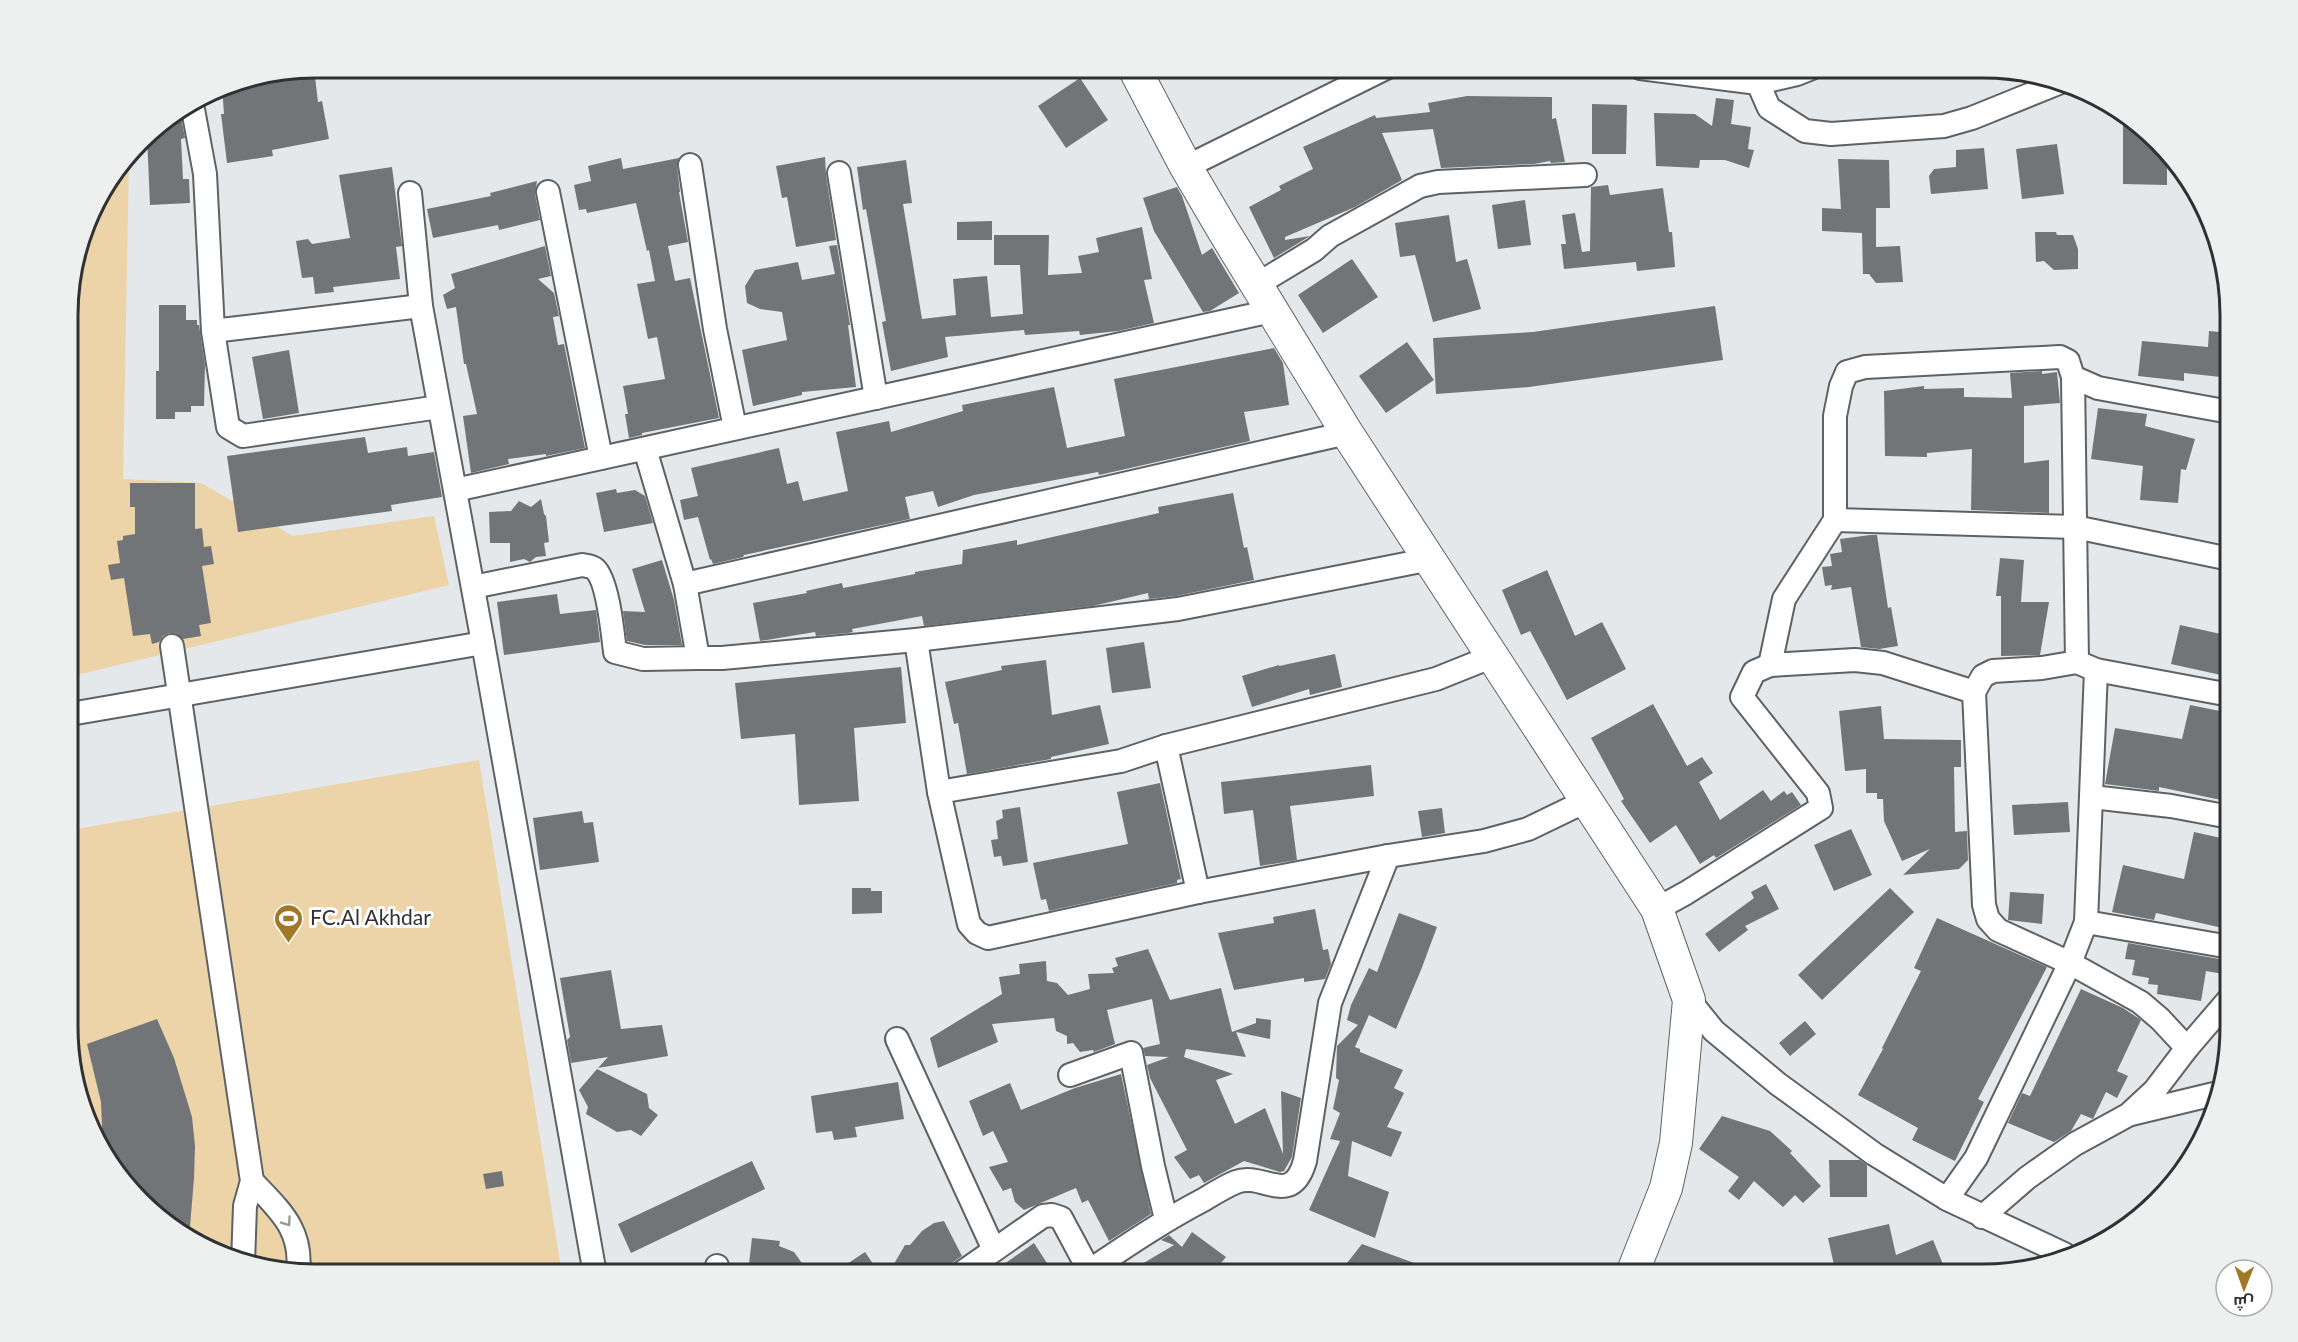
<svg xmlns="http://www.w3.org/2000/svg" width="2298" height="1342" viewBox="0 0 2298 1342" font-family="Lato,Cairo,sans-serif">
  <style>
    .green { fill: #ecd3a8 }
    .building { fill: #727577 }
    .lines { fill: none; stroke-linecap: round; stroke-linejoin: round }
    .street-casing { stroke: #5e6264; stroke-width: 26 }
    .secondary-casing { stroke: #5e6264; stroke-width: 34 }
    .street { stroke: #fff; stroke-width: 22 }
    .secondary { stroke: #fff; stroke-width: 32 }
    .oneway { stroke: #989898 }
    .labels { text-anchor: middle; stroke-width: 6; stroke-linejoin: round; paint-order: stroke }
    .poi-label { font-size: 21px; fill: #303132; stroke: #fff; text-anchor: start }
    .rim { fill: none; stroke: #303132; stroke-width: 3 }
  </style>
  <rect width="100%" height="100%" fill="#e4e8eb"/>
  <g class="green">
    <polygon points="129,159 123,479 201,483 293,536 434,516 449,585 85,673 70,675 70,283 93,205"/>
    <polygon points="479,760 562,1274 315,1274 251,1266 192,1241 109,1164 70,1059 70,830"/>
  </g>
  <g class="building">
    <polygon points="314,68 318,102 322,101 329,139 272,150 273,156 227,163 221,114 224,114 222,86"/>
    <polygon points="1080,78 1108,120 1066,148 1038,106"/>
    <polygon points="1467,96 1552,97 1552,119 1556,118 1565,162 1551,163 1550,161 1534,164 1441,168 1433,129 1382,133 1402,180 1355,207 1285,237 1285,240 1310,236 1274,258 1249,207 1281,190 1279,186 1313,169 1303,147 1375,115 1376,118 1430,112 1428,103"/>
    <polygon points="1716,98 1734,100 1731,124 1751,127 1748,149 1754,150 1749,168 1725,160 1700,160 1699,168 1656,166 1654,113 1695,114 1712,126"/>
    <polygon points="1592,104 1627,105 1626,154 1592,154"/>
    <polygon points="180,112 185,138 181,139 183,179 189,179 190,203 150,205 147,136 152,129"/>
    <polygon points="2123,116 2167,157 2167,185 2123,184"/>
    <polygon points="2057,144 2064,194 2022,199 2016,149"/>
    <polygon points="1984,148 1988,189 1931,194 1929,176 1934,169 1956,167 1956,150"/>
    <polygon points="825,157 826,175 836,240 796,247 787,197 782,198 776,166"/>
    <polygon points="621,158 623,169 679,158 677,166 680,192 679,192 688,242 668,246 675,281 690,278 719,418 642,433 642,435 629,438 625,414 628,414 623,386 665,379 657,337 648,339 637,284 655,281 649,250 647,251 636,203 587,213 586,209 579,210 574,185 591,181 588,166"/>
    <polygon points="1838,159 1889,160 1890,208 1876,208 1876,247 1900,246 1903,282 1876,283 1869,274 1863,274 1862,233 1822,231 1822,208 1841,209"/>
    <polygon points="906,160 912,203 903,204 922,319 956,315 953,279 987,276 991,317 1023,314 1020,265 994,265 994,235 1049,235 1048,275 1082,273 1078,256 1099,252 1096,238 1142,227 1152,279 1144,280 1154,323 1118,331 1080,335 1079,331 1025,335 1024,330 945,337 948,357 891,371 882,322 886,321 866,209 863,210 857,167"/>
    <polygon points="392,167 402,246 396,247 400,279 333,287 334,292 315,294 313,277 302,278 296,241 308,239 312,244 350,238 339,175"/>
    <polygon points="537,181 535,194 540,220 499,230 498,225 433,238 427,209 491,196 490,193"/>
    <polygon points="1608,185 1610,195 1663,188 1669,232 1672,232 1675,267 1637,271 1636,262 1564,269 1561,244 1566,244 1562,215 1575,213 1582,252 1590,251 1591,187"/>
    <polygon points="1177,187 1182,196 1202,255 1212,248 1239,293 1210,311 1203,312 1154,231 1143,198"/>
    <polygon points="1525,200 1531,245 1498,249 1492,205"/>
    <polygon points="1449,215 1456,262 1467,259 1481,309 1433,322 1415,255 1400,257 1395,223"/>
    <polygon points="992,221 992,240 957,240 957,222"/>
    <polygon points="2035,232 2056,232 2057,235 2073,235 2078,249 2078,269 2054,270 2044,261 2036,262"/>
    <polygon points="837,245 850,325 848,325 856,387 802,392 802,395 753,406 742,350 787,340 782,312 760,309 747,303 745,286 755,270 798,262 802,280 835,274 829,246"/>
    <polygon points="545,246 551,276 538,279 554,293 559,316 553,317 558,345 564,344 585,448 546,456 546,454 508,459 509,464 471,473 463,416 477,414 466,364 464,364 456,307 447,309 443,295 455,288 451,274"/>
    <polygon points="1352,259 1378,297 1323,333 1298,295"/>
    <polygon points="159,305 186,305 186,320 197,320 197,325 199,325 205,365 204,406 191,406 191,412 175,412 175,419 156,419 156,371 159,371"/>
    <polygon points="1715,306 1723,360 1529,387 1436,394 1433,338 1533,332"/>
    <polygon points="2209,331 2230,333 2230,378 2184,373 2184,381 2138,376 2142,341 2208,347"/>
    <polygon points="1407,342 1434,380 1386,413 1359,376"/>
    <polygon points="1274,348 1283,363 1289,405 1244,412 1250,441 1099,475 1098,472 974,495 938,507 933,491 905,497 910,519 744,555 743,557 713,564 711,559 710,560 698,517 684,520 680,500 698,496 691,468 779,448 787,484 798,481 803,501 848,491 836,432 889,421 891,432 963,411 962,405 1054,387 1067,448 1125,436 1114,379"/>
    <polygon points="289,350 299,413 263,419 252,357"/>
    <polygon points="2042,371 2042,374 2057,372 2060,403 2024,406 2024,463 2049,460 2049,513 1971,510 1972,449 1927,453 1927,457 1885,456 1884,391 1924,386 1924,389 1964,388 1964,397 2012,398 2010,373"/>
    <polygon points="2098,408 2147,414 2145,426 2195,439 2186,470 2181,469 2178,503 2140,500 2143,466 2091,459"/>
    <polygon points="365,437 368,453 407,447 408,456 434,452 442,497 391,505 392,511 238,532 227,456"/>
    <polygon points="130,483 195,483 195,529 202,528 204,547 211,546 214,564 202,566 211,623 199,625 201,636 183,639 177,634 169,633 163,636 159,642 152,644 150,634 133,636 124,578 111,580 108,565 120,563 117,541 123,540 123,536 135,534 135,507 130,507"/>
    <polygon points="616,489 617,493 635,490 645,496 653,523 604,532 596,493"/>
    <polygon points="1233,493 1244,548 1247,547 1254,580 1176,596 1149,599 1148,593 1093,606 924,626 922,616 852,629 853,632 848,633 816,636 815,632 760,641 753,603 807,593 806,591 842,583 843,588 915,574 915,572 962,564 963,550 1017,540 1017,545 1159,513 1158,507"/>
    <polygon points="541,499 544,514 546,516 549,542 544,543 546,556 536,557 530,562 524,559 510,562 510,543 490,543 489,512 511,511 519,501 531,507"/>
    <polygon points="1870,535 1877,535 1888,608 1891,607 1898,646 1879,649 1861,647 1851,587 1831,590 1832,585 1825,586 1822,567 1832,566 1830,554 1842,552 1840,539"/>
    <polygon points="2000,558 2024,560 2021,602 2049,602 2040,655 2001,656 2001,596 1996,596"/>
    <polygon points="662,560 674,600 682,645 645,645 627,641 623,611 645,612 632,569"/>
    <polygon points="1547,570 1575,636 1602,622 1626,669 1567,700 1530,631 1521,635 1502,590"/>
    <polygon points="557,594 560,614 596,610 600,642 504,655 497,602"/>
    <polygon points="2180,625 2230,636 2221,675 2171,664"/>
    <polygon points="1144,642 1151,688 1112,693 1106,648"/>
    <polygon points="1335,654 1342,687 1310,695 1309,689 1252,707 1242,676 1279,665 1279,666"/>
    <polygon points="1046,660 1052,715 1100,705 1109,744 1051,757 1051,759 967,774 958,723 954,724 945,682 1002,670 1001,666"/>
    <polygon points="901,667 906,723 854,728 859,801 799,805 795,734 741,739 735,683"/>
    <polygon points="1653,704 1687,766 1702,757 1713,773 1699,782 1720,820 1763,790 1771,801 1784,791 1787,795 1792,792 1801,805 1716,858 1714,855 1700,864 1676,825 1650,843 1621,801 1624,799 1591,738"/>
    <polygon points="2190,705 2230,713 2230,756 2221,800 2159,787 2159,791 2105,784 2115,728 2182,739"/>
    <polygon points="1881,706 1884,739 1961,740 1961,767 1954,767 1955,832 1967,831 1968,860 1959,869 1903,875 1930,849 1902,861 1884,821 1883,799 1877,799 1877,793 1866,793 1866,769 1845,771 1839,711"/>
    <polygon points="1371,765 1374,796 1290,806 1297,860 1260,866 1253,810 1224,814 1221,782"/>
    <polygon points="1160,783 1181,879 1177,880 1177,883 1049,911 1046,899 1041,900 1033,863 1128,844 1117,792"/>
    <polygon points="2068,802 2070,832 2014,835 2012,805"/>
    <polygon points="1020,807 1028,862 1003,866 1001,856 994,857 991,840 998,839 996,821 1003,818 1002,810"/>
    <polygon points="1442,808 1445,833 1422,837 1418,811"/>
    <polygon points="582,811 584,823 593,822 599,862 540,870 533,818"/>
    <polygon points="1851,829 1872,875 1834,891 1814,845"/>
    <polygon points="2194,832 2230,840 2230,918 2227,929 2156,913 2154,920 2112,912 2123,865 2184,879"/>
    <polygon points="1766,884 1779,909 1745,926 1748,930 1719,952 1705,934 1754,898 1751,892"/>
    <polygon points="852,888 871,888 871,891 882,891 882,913 852,914"/>
    <polygon points="1890,888 1914,912 1822,1000 1798,975"/>
    <polygon points="2010,892 2044,894 2042,924 2008,920"/>
    <polygon points="1315,909 1323,950 1328,949 1331,964 1325,979 1304,982 1304,978 1234,990 1218,933 1274,923 1273,917"/>
    <polygon points="1399,913 1437,927 1421,970 1396,1029 1369,1015 1355,1047 1360,1049 1360,1052 1403,1070 1394,1088 1404,1093 1387,1127 1402,1132 1391,1157 1352,1141 1348,1176 1389,1192 1375,1238 1309,1210 1340,1141 1330,1139 1340,1113 1333,1109 1339,1080 1336,1078 1337,1046 1358,1025 1347,1020 1351,1005 1369,968 1377,972"/>
    <polygon points="1937,918 2047,967 1978,1099 1984,1102 1955,1161 1912,1140 1918,1128 1858,1095 1883,1049 1882,1048 1921,971 1914,968"/>
    <polygon points="2128,943 2225,960 2223,974 2206,971 2201,1001 2157,994 2158,985 2148,984 2149,978 2132,975 2135,960 2125,959"/>
    <polygon points="1148,949 1170,1000 1221,988 1232,1032 1256,1023 1256,1018 1271,1020 1270,1039 1236,1032 1246,1057 1186,1049 1184,1057 1233,1074 1216,1080 1235,1124 1265,1108 1283,1154 1281,1091 1301,1098 1292,1157 1284,1171 1280,1172 1244,1161 1204,1183 1199,1175 1190,1179 1174,1157 1187,1150 1150,1078 1147,1065 1169,1057 1145,1056 1143,1048 1160,1044 1152,999 1107,1010 1115,1044 1094,1052 1093,1050 1080,1052 1073,1043 1067,1044 1067,1036 1056,1031 1054,1018 992,1024 998,1042 938,1068 930,1038 1002,994 999,977 1020,974 1019,964 1046,961 1047,981 1057,983 1068,995 1090,989 1088,974 1114,973 1112,968 1118,966 1115,958"/>
    <polygon points="611,970 621,1029 662,1025 668,1056 598,1068 608,1057 571,1063 567,1040 570,1037 560,978"/>
    <polygon points="2081,989 2123,1008 2141,1020 2117,1071 2128,1076 2117,1098 2106,1092 2093,1119 2081,1114 2071,1131 2054,1142 2008,1123 2022,1093 2030,1096"/>
    <polygon points="157,1019 174,1058 192,1117 195,1146 194,1178 189,1239 109,1164 103,1148 101,1102 87,1044"/>
    <polygon points="1805,1021 1816,1034 1790,1056 1779,1043"/>
    <polygon points="597,1069 647,1094 649,1108 658,1115 641,1136 631,1130 617,1132 586,1114 588,1107 579,1090"/>
    <polygon points="1121,1074 1151,1214 1109,1241 1088,1200 1082,1203 1076,1188 1024,1210 1015,1202 1011,1188 1003,1191 989,1167 1008,1162 993,1131 983,1136 969,1101 1010,1083 1021,1110 1075,1088"/>
    <polygon points="898,1082 904,1119 855,1127 857,1137 834,1140 832,1131 816,1133 811,1096"/>
    <polygon points="1722,1116 1770,1131 1792,1151 1790,1153 1821,1186 1803,1203 1795,1195 1783,1207 1754,1181 1739,1200 1728,1191 1739,1177 1699,1149"/>
    <polygon points="1829,1160 1860,1160 1867,1165 1867,1197 1830,1197"/>
    <polygon points="752,1161 765,1189 631,1253 618,1224"/>
    <polygon points="502,1171 504,1186 486,1189 483,1174"/>
    <polygon points="944,1221 962,1256 952,1263 947,1274 888,1274 905,1245 910,1245 922,1231 934,1223"/>
    <polygon points="1889,1224 1896,1255 1933,1240 1947,1274 1836,1274 1828,1238"/>
    <polygon points="1192,1232 1226,1257 1212,1274 1125,1274 1174,1245 1161,1240 1169,1235 1182,1247"/>
    <polygon points="752,1238 780,1241 779,1246 794,1252 804,1266 792,1274 782,1274 777,1268 767,1274 760,1274 754,1265 749,1264"/>
    <polygon points="1034,1243 1054,1274 990,1274"/>
    <polygon points="1362,1244 1439,1272 1439,1274 1361,1274 1347,1263"/>
    <polygon points="865,1252 880,1274 832,1274"/>
  </g>
  <g class="lines">
    <defs>
      <g id="street">
        <polyline points="1640,68 1758,83 1797,74 1812,68"/>
        <polyline points="1758,83 1769,108 1805,131 1831,134 1944,126 1972,118 2061,82"/>
        <polyline points="192,104 205,174 213,331 228,427 243,436 439,407"/>
        <polyline points="690,165 715,329 735,428"/>
        <polyline points="1186,167 1386,68"/>
        <polyline points="839,173 876,398"/>
        <polyline points="548,192 601,458"/>
        <polyline points="410,193 421,306 483,643 595,1274"/>
        <polyline points="1256,285 1314,250 1330,236 1420,186 1438,182 1585,175"/>
        <polyline points="213,331 421,306"/>
        <polyline points="2073,377 2077,662"/>
        <polyline points="645,449 685,584 698,658 722,658 916,640 1178,609 1431,559"/>
        <polyline points="455,490 1272,311"/>
        <polyline points="1835,520 2075,527 2230,559"/>
        <polyline points="685,584 1347,433"/>
        <path d="M473 587 582 565C587 566 592 566 595 569 608 581 613 635 615 652L643 659 698 658"/>
        <polyline points="916,640 939,792 969,924 977,933 988,938 1198,892 1388,856 1484,841 1528,829 1586,801"/>
        <polyline points="172,646 252,1181 245,1206 243,1263"/>
        <polyline points="1770,665 1855,660 1883,663 1974,692 1983,676 1993,671 2042,668 2077,662 2096,670 2230,695"/>
        <polyline points="1974,692 1984,905 1988,919 1998,930 2070,963 2140,1002 2160,1019 2187,1048"/>
        <polyline points="70,714 483,643"/>
        <polyline points="1166,746 1198,892"/>
        <polyline points="939,792 1121,761 1166,746 1436,679 1491,657"/>
        <polyline points="2092,797 2171,806 2230,817"/>
        <polyline points="1657,909 1686,893 1821,808 1818,793 1742,697 1754,672 1770,665 1784,599 1835,520 1835,416 1841,386 1847,372 1865,367 2060,357 2068,361 2073,377 2098,388 2230,412"/>
        <polyline points="2086,922 2230,947"/>
        <polyline points="1689,1000 1714,1031 1778,1084 1874,1154 1947,1199 2064,1254"/>
        <polyline points="897,1039 994,1250"/>
        <polyline points="1070,1075 1131,1053 1153,1166 1166,1219"/>
        <polyline points="2131,1114 2214,1094"/>
        <path d="M252 1181C279 1210 303 1229 298 1272"/>
        <polyline points="1947,1199 1976,1158 2070,963 2086,922 2096,670"/>
        <polyline points="1982,1217 2027,1178 2075,1144 2128,1115 2155,1090 2187,1048 2230,998"/>
        <polyline points="717,1266 719,1274"/>
        <path d="M1089 1271C1126 1246 1163 1221 1203 1200 1213 1194 1224 1187 1236 1182 1263 1171 1291 1209 1305 1161L1330 1003 1388 856"/>
        <polyline points="960,1274 1043,1216 1052,1215 1061,1218 1091,1274"/>
      </g>
      <polyline id="secondary" points="1134,68 1186,167 1223,230 1347,433 1657,909 1689,1000 1676,1143 1666,1188 1632,1274"/>
    </defs>
    <use href="#street" class="street-casing"/>
    <use href="#secondary" class="secondary-casing"/>
    <use href="#street" class="street"/>
    <use href="#secondary" class="secondary"/>
  </g>
  <defs><path id="oneway-chevron" d="M-2-3.5L2.5 0L-2 3.5" fill="none" stroke-width="1.6" stroke-linecap="round" stroke-linejoin="round" transform="scale(1.5)"/></defs>
  <use class="oneway" href="#oneway-chevron" transform="translate(287 1222) rotate(55)"/>
  <defs>
    <symbol id="stadium-pin" viewBox="-11 -11 22 30"><path d="M0 17L-7.5 6A9.5 9.5 0 1 1 7.5 6Z" fill="#a07826" stroke="#fff"/><path d="M0-5a6.5 5 0 1 0 0 10a6.5 5 0 1 0 0-10ZM-3.5-1.8h7v3.6h-7Z" fill="#fff"/></symbol>
  </defs>
  <g fill-rule="evenodd">
    <use href="#stadium-pin" x="272" y="902" width="33" height="45"/>
  </g>
  <g class="labels">
    <g class="poi-label">
      <text x="310" y="925">FC.Al Akhdar</text>
    </g>
  </g>
  <path d="M0 0H2298V1342H0ZM315 78H1983A237 237 0 0 1 2220 315V1027A237 237 0 0 1 1983 1264H315A237 237 0 0 1 78 1027V315A237 237 0 0 1 315 78Z" fill="#eeefef" fill-rule="evenodd"/>
  <path class="rim" d="M315 78H1983A237 237 0 0 1 2220 315V1027A237 237 0 0 1 1983 1264H315A237 237 0 0 1 78 1027V315A237 237 0 0 1 315 78Z"/>
  <g transform="translate(2244 1288) rotate(181)"><circle r="28" fill="#ffffff" stroke="#acadad" stroke-width="1.5"/>
  <path d="M0-4.5L10 22L0 15L-10 22Z" fill="#a07826"/>
  <text y="-9" font-size="16" font-weight="bold" text-anchor="middle" fill="#303132">ش</text>
  </g>
</svg>
